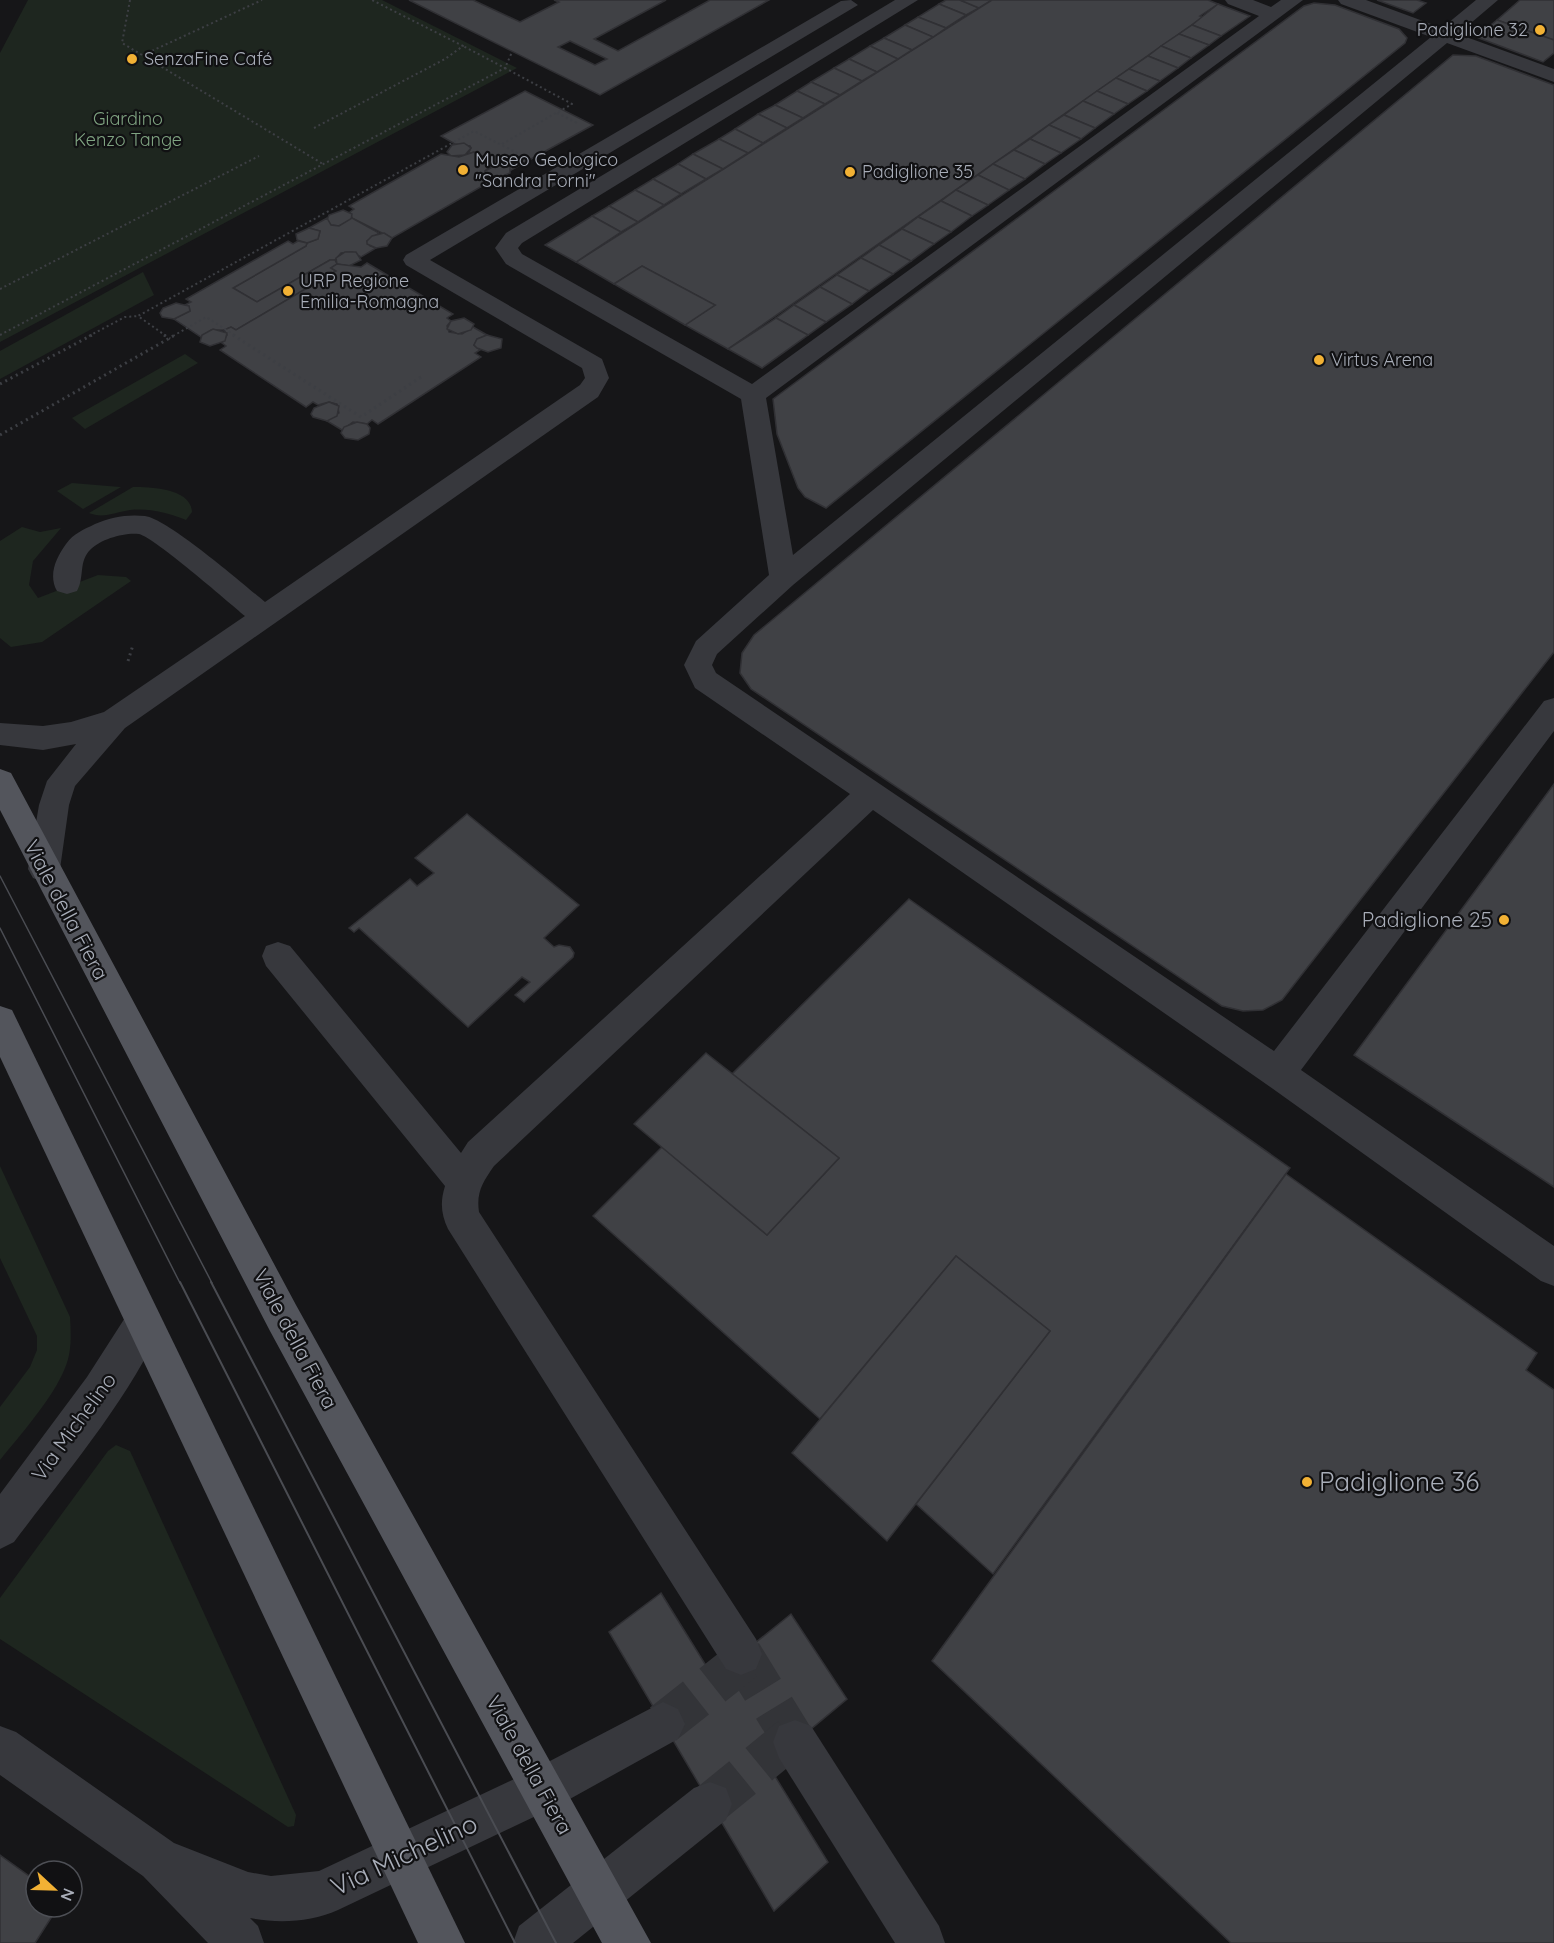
<svg xmlns="http://www.w3.org/2000/svg" width="1554" height="1943" viewBox="0 0 1554 1943" font-family="Quicksand,sans-serif">
  <style>
    .green { fill: #1e261f }
    .building { fill: #404145; stroke: #303034; stroke-width: 1.5; fill-rule: evenodd }
    .lines { fill: none; stroke-linecap: round; stroke-linejoin: round }
    .minor-tunnel { stroke: #333438; stroke-width: 42; stroke-dasharray: 42 21; stroke-linecap: butt }
    .path-far1 { stroke: #3d3f44; stroke-width: 2; stroke-dasharray: 2 3; stroke-linecap: butt }
    .path { stroke: #3d3f44; stroke-width: 3; stroke-dasharray: 2 4; stroke-linecap: butt }
    .minor { fill: #37383d; fill-rule: evenodd }
    .major { fill: #53555c; fill-rule: evenodd }
    .tram-far1 { stroke: #4a4c52; stroke-width: 1.5 }
    .tram { stroke: #4a4c52; stroke-width: 2 }
    .poi-dot { fill: #f2b134; stroke: #111113; stroke-width: 2 }
    .labels { text-anchor: middle; stroke-width: 4.5; stroke-linejoin: round; paint-order: stroke }
    .far-poi-label { font-size: 18px; fill: #a8adb8; stroke: #111113; text-anchor: start }
    .far-park-label { font-size: 18px; fill: #7fa381; stroke: #111113 }
    .street-label { font-size: 21px; fill: #a8adb8; stroke: #111113 }
    .poi-label { font-size: 21px; fill: #a8adb8; stroke: #111113; text-anchor: end }
    .near-poi-label { font-size: 26px; fill: #a8adb8; stroke: #111113; text-anchor: start }
    .near-street-label { font-size: 26px; fill: #a8adb8; stroke: #111113 }
  </style>
  <rect width="100%" height="100%" fill="#161618"/>
  <g class="green">
    <polygon points="28,0 382,0 517,68 0,342 0,53"/>
    <polygon points="143,272 154,295 0,379 0,351"/>
    <polygon points="185,354 198,363 85,429 72,418"/>
    <polygon points="72,483 120,487 121,487 83,509 57,491"/>
    <path d="M133 487C150 487 191 488 192 512L186 520C168 513 150 508 130 510 116 512 103 519 89 513Z"/>
    <polygon points="22,527 40,532 61,528 33,561 29,585 38,598 98,575 126,577 131,581 42,642 11,647 0,638 0,541"/>
    <path d="M0 1166 70 1317C71 1334 72 1352 65 1368 53 1398 21 1434 0 1460V1407L30 1367 37 1350V1336L0 1258Z"/>
    <polygon points="116,1445 130,1451 296,1815 294,1826 288,1827 0,1639 0,1598 108,1451"/>
  </g>
  <g class="building">
    <path d="M409 0H473L520 22 559 2 554 0H666L594 39 618 51 710 0H769L600 95ZM570 41 607 59 595 65 558 47Z"/>
    <polygon points="946,0 960,0 979,8 966,15 939,4"/>
    <polygon points="960,0 992,0 979,8"/>
    <polygon points="992,0 1208,0 1218,4 1200,16 1203,17 728,349 685,325 715,305 642,266 614,284 576,262"/>
    <polygon points="1377,0 1417,0 1426,3 1413,13"/>
    <polygon points="1520,0 1554,0 1554,40 1497,20"/>
    <polygon points="1314,3 1335,5 1399,29 1407,38 1405,43 826,508 805,497 798,488 777,434 773,399 1304,6"/>
    <polygon points="939,4 966,15 946,28 918,17"/>
    <polygon points="1218,4 1250,16 1221,36 1192,25"/>
    <polygon points="918,17 946,28 933,37 905,25"/>
    <polygon points="1497,20 1554,40 1554,53 1543,62 1476,37"/>
    <polygon points="905,25 933,37 912,50 884,38"/>
    <polygon points="1192,25 1221,36 1209,45 1179,34"/>
    <polygon points="1179,34 1209,45 1191,58 1161,46"/>
    <polygon points="884,38 912,50 898,59 870,46"/>
    <polygon points="870,46 898,59 877,72 849,59"/>
    <polygon points="1161,46 1191,58 1178,68 1148,56"/>
    <polygon points="1453,55 1476,56 1554,85 1554,652 1282,1000 1263,1010 1243,1011 1222,1006 751,689 740,673 742,653 754,635"/>
    <polygon points="1148,56 1178,68 1160,81 1129,69"/>
    <polygon points="849,59 877,72 862,81 834,68"/>
    <polygon points="834,68 862,81 840,95 811,82"/>
    <polygon points="1129,69 1160,81 1147,91 1116,78"/>
    <polygon points="1116,78 1147,91 1128,104 1097,91"/>
    <polygon points="811,82 840,95 825,104 797,91"/>
    <polygon points="525,91 593,125 511,170 502,164 491,166 494,162 474,152 468,154 471,148 470,146 455,144 441,136"/>
    <polygon points="797,91 825,104 803,118 775,105"/>
    <polygon points="1097,91 1128,104 1114,114 1083,101"/>
    <polygon points="1083,101 1114,114 1095,128 1064,115"/>
    <polygon points="775,105 803,118 787,128 758,114"/>
    <polygon points="758,114 787,128 763,143 735,129"/>
    <polygon points="1064,115 1095,128 1081,139 1049,125"/>
    <polygon points="1049,125 1081,139 1061,153 1030,139"/>
    <polygon points="735,129 763,143 748,153 719,139"/>
    <polygon points="719,139 748,153 723,169 693,154"/>
    <polygon points="1030,139 1061,153 1045,164 1014,150"/>
    <polygon points="464,143 471,148 465,155 451,156 447,152 452,145"/>
    <polygon points="1014,150 1045,164 1025,179 993,164"/>
    <polygon points="474,152 494,162 485,171 490,176 485,179 491,181 392,238 352,218 350,212 354,209 349,206 441,154 459,157"/>
    <polygon points="693,154 723,169 706,179 678,164"/>
    <polygon points="498,164 510,167 510,173 501,177 487,175 485,171"/>
    <polygon points="678,164 706,179 681,194 653,179"/>
    <polygon points="993,164 1025,179 1009,190 978,175"/>
    <polygon points="978,175 1009,190 988,205 956,190"/>
    <polygon points="653,179 681,194 664,205 635,190"/>
    <polygon points="635,190 664,205 638,222 609,206"/>
    <polygon points="956,190 988,205 972,216 941,201"/>
    <polygon points="941,201 972,216 951,232 918,217"/>
    <polygon points="609,206 638,222 621,232 592,216"/>
    <polygon points="343,210 352,214 351,220 339,226 331,225 327,220 329,215"/>
    <polygon points="592,216 621,232 576,262 545,245"/>
    <polygon points="918,217 951,232 934,244 902,229"/>
    <polygon points="327,218 331,225 339,226 352,218 379,233 367,241 370,246 376,248 361,257 352,252 341,253 335,260 330,260 257,302 233,288 306,246 307,243 318,239 320,231 309,228"/>
    <polygon points="309,228 320,231 318,239 307,243 297,240 296,234"/>
    <polygon points="902,229 934,244 911,261 879,245"/>
    <polygon points="384,233 392,238 387,246 376,248 367,244 367,241 372,236"/>
    <polygon points="288,241 293,244 298,241 307,243 306,246 233,288 257,302 330,260 335,260 337,264 331,268 336,271 236,330 231,327 224,330 211,330 201,337 174,319 190,311 189,306 185,305 191,302 186,299"/>
    <polygon points="879,245 911,261 893,274 861,258"/>
    <polygon points="345,252 356,252 361,260 349,266 337,264 336,258"/>
    <polygon points="861,258 893,274 869,291 837,275"/>
    <polygon points="367,263 453,314 447,318 451,321 447,326 449,332 462,334 473,327 487,335 477,339 474,345 480,350 475,353 481,357 378,424 372,420 367,424 353,422 342,430 327,421 339,413 337,404 329,402 318,405 313,402 306,407 220,350 226,346 222,343 227,335 224,330 231,327 236,330 336,271 331,268 337,264 361,267"/>
    <polygon points="642,266 715,305 685,325 614,284"/>
    <polygon points="837,275 869,291 852,304 820,287"/>
    <polygon points="820,287 852,304 826,322 794,305"/>
    <polygon points="176,303 189,306 190,311 174,319 162,317 160,313 163,308"/>
    <polygon points="794,305 826,322 808,335 776,318"/>
    <polygon points="464,318 474,324 471,330 458,334 447,329 451,321"/>
    <polygon points="776,318 808,335 762,368 728,349"/>
    <polygon points="213,329 227,333 225,341 210,346 200,342 202,335"/>
    <polygon points="487,335 502,339 501,348 488,352 477,348 474,345 477,339"/>
    <polygon points="329,402 339,406 337,416 327,421 313,417 311,414 314,408"/>
    <polygon points="357,422 367,424 370,428 369,434 358,440 345,438 341,433 344,427"/>
    <polygon points="1554,784 1554,1187 1354,1055"/>
    <polygon points="467,814 579,905 544,938 554,947 559,945 570,947 574,953 573,957 524,1002 515,995 530,982 522,977 468,1027 359,928 354,932 349,928 410,879 417,886 434,873 415,858"/>
    <polygon points="909,899 1290,1168 993,1574 916,1504 1050,1331 956,1256 820,1419 593,1216 662,1147 767,1235 839,1158 732,1074"/>
    <polygon points="706,1053 839,1158 767,1235 634,1124"/>
    <polygon points="1286,1174 1537,1353 1526,1370 1554,1390 1554,1943 1231,1943 932,1661"/>
    <polygon points="956,1256 1050,1331 887,1541 792,1453"/>
    <polygon points="661,1593 713,1677 791,1614 847,1699 768,1765 828,1862 774,1911 609,1632"/>
    <polygon points="0,1855 36,1881 36,1907 58,1907 35,1943 0,1943"/>
  </g>
  <g class="lines">
    <g class="minor-tunnel">
      <polyline points="741,1654 795,1742"/>
      <polyline points="663,1724 744,1660"/>
      <polyline points="710,1804 792,1737"/>
    </g>
    <g class="path-far1">
      <polyline points="130,0 122,43 323,164"/>
      <polyline points="143,55 262,0"/>
      <polyline points="557,113 577,123"/>
      <polyline points="314,128 445,59 463,46 372,0"/>
      <polyline points="502,144 572,104 505,68 512,52"/>
      <polyline points="0,289 259,156"/>
      <polyline points="0,335 505,68 463,46"/>
      <polyline points="89,336 125,317 138,316"/>
      <polyline points="166,336 138,316 474,131 523,156"/>
      <polyline points="173,336 206,317 236,336"/>
    </g>
    <g class="path">
      <polyline points="164,335 170,339"/>
      <polyline points="233,335 361,417 424,375"/>
      <polyline points="0,384 92,335"/>
      <polyline points="0,435 175,335"/>
      <polyline points="128,661 133,645"/>
    </g>
    <g class="minor">
      <path d="M895 0H918L522 243 518 248 522 254 752 384 1259 16 1228 4 1225 0H1253L1271 7 1281 0H1303L766 398 793 555 1431 37 1341 4 1338 0H1366L1442 28 1476 0H1498L1458 34 1554 69V82L1447 43 793 585 717 654 712 665 716 673 1274 1051 1544 701 1554 698V731L1301 1070 1554 1246V1286L1541 1281 1266 1084 873 810 494 1166C483 1182 476 1192 479 1212L756 1639 762 1654 756 1669 741 1675 726 1669 448 1229C441 1214 440 1202 445 1186L266 966 262 956 266 946 278 942 290 946 461 1153 468 1142 850 794 695 688 684 665 696 641 769 575 741 399 506 264 495 248 506 233Z"/>
      <path d="M841 1 851 0 858 5 430 260 602 359 609 378 598 397 125 728 75 786 69 805 60 869 55 878 44 882 33 878 28 869 39 805 47 781 76 744 43 750 0 745V723L43 726 71 722 104 712 245 616C227 601 155 538 139 534 125 532 101 539 91 549 78 561 85 577 77 591L67 594 57 591C48 575 56 558 66 544 74 533 83 530 95 524 110 517 128 514 145 516 168 519 243 584 265 602L580 385 585 378 582 368 406 265 403 260 406 255Z"/>
      <path d="M143 1304 156 1310 162 1323C132 1396 62 1478 14 1542L0 1549V1494L87 1377 130 1310Z"/>
      <path d="M663 1702 678 1709 685 1724 678 1739 559 1805 338 1910C311 1922 279 1924 250 1918L258 1926 264 1943H208L143 1876 0 1775V1726L16 1732 174 1843 248 1872 271 1876 319 1871 527 1773Z"/>
      <polygon points="795,1720 811,1726 939,1926 945,1943 895,1943 779,1758 773,1742 779,1726"/>
      <polygon points="710,1782 726,1788 732,1804 726,1820 573,1943 513,1943 519,1926 694,1788"/>
    </g>
    <g class="major">
      <polygon points="0,769 11,773 296,1305 651,1943 602,1943 270,1331 0,810"/>
      <polygon points="0,1006 12,1010 465,1943 418,1943 0,1057"/>
    </g>
    <g class="tram-far1">
      <polyline points="0,876 212,1283"/>
      <polyline points="0,928 180,1283"/>
    </g>
    <g class="tram">
      <polyline points="180,1282 515,1943"/>
      <polyline points="211,1282 556,1943"/>
    </g>
  </g>
  <g class="poi-dot">
    <circle cx="1540" cy="30" r="6"/>
    <circle cx="132" cy="59" r="6"/>
    <circle cx="463" cy="170" r="6"/>
    <circle cx="850" cy="172" r="6"/>
    <circle cx="288" cy="291" r="6"/>
    <circle cx="1319" cy="360" r="6"/>
    <circle cx="1504" cy="920" r="6"/>
    <circle cx="1307" cy="1482" r="6"/>
  </g>
  <g class="labels">
    <g class="far-poi-label">
      <text x="1528" y="36" text-anchor="end">Padiglione 32</text>
      <text x="144" y="65">SenzaFine Café</text>
      <text x="475" y="166">Museo Geologico<tspan x="475" dy="21">"Sandra Forni"</tspan></text>
      <text x="862" y="178">Padiglione 35</text>
      <text x="300" y="287">URP Regione<tspan x="300" dy="21">Emilia-Romagna</tspan></text>
      <text x="1331" y="366">Virtus Arena</text>
    </g>
    <g class="far-park-label">
      <text x="128" y="125">Giardino<tspan x="128" dy="21">Kenzo Tange</tspan></text>
    </g>
    <g class="street-label">
      <text transform="translate(66 910) rotate(62)" y="7">Viale della Fiera</text>
      <text transform="translate(295 1339) rotate(62)" y="7">Viale della Fiera</text>
      <text transform="translate(74 1427) rotate(-54)" y="7">Via Michelino</text>
      <text transform="translate(529 1765) rotate(61)" y="7">Viale della Fiera</text>
    </g>
    <g class="poi-label">
      <text x="1492" y="927">Padiglione 25</text>
    </g>
    <g class="near-poi-label">
      <text x="1319" y="1491">Padiglione 36</text>
    </g>
    <g class="near-street-label">
      <text transform="translate(404 1855) rotate(-25)" y="9">Via Michelino</text>
    </g>
  </g>
  <g transform="translate(54 1889) rotate(112)"><circle r="28" fill="#111113" stroke="#4d4f55" stroke-width="1.5"/>
  <path d="M0-4.5L10 22L0 15L-10 22Z" fill="#f2b134"/>
  <text y="-9" font-size="16" font-weight="bold" text-anchor="middle" fill="#a8adb8">N</text>
  </g>
</svg>
